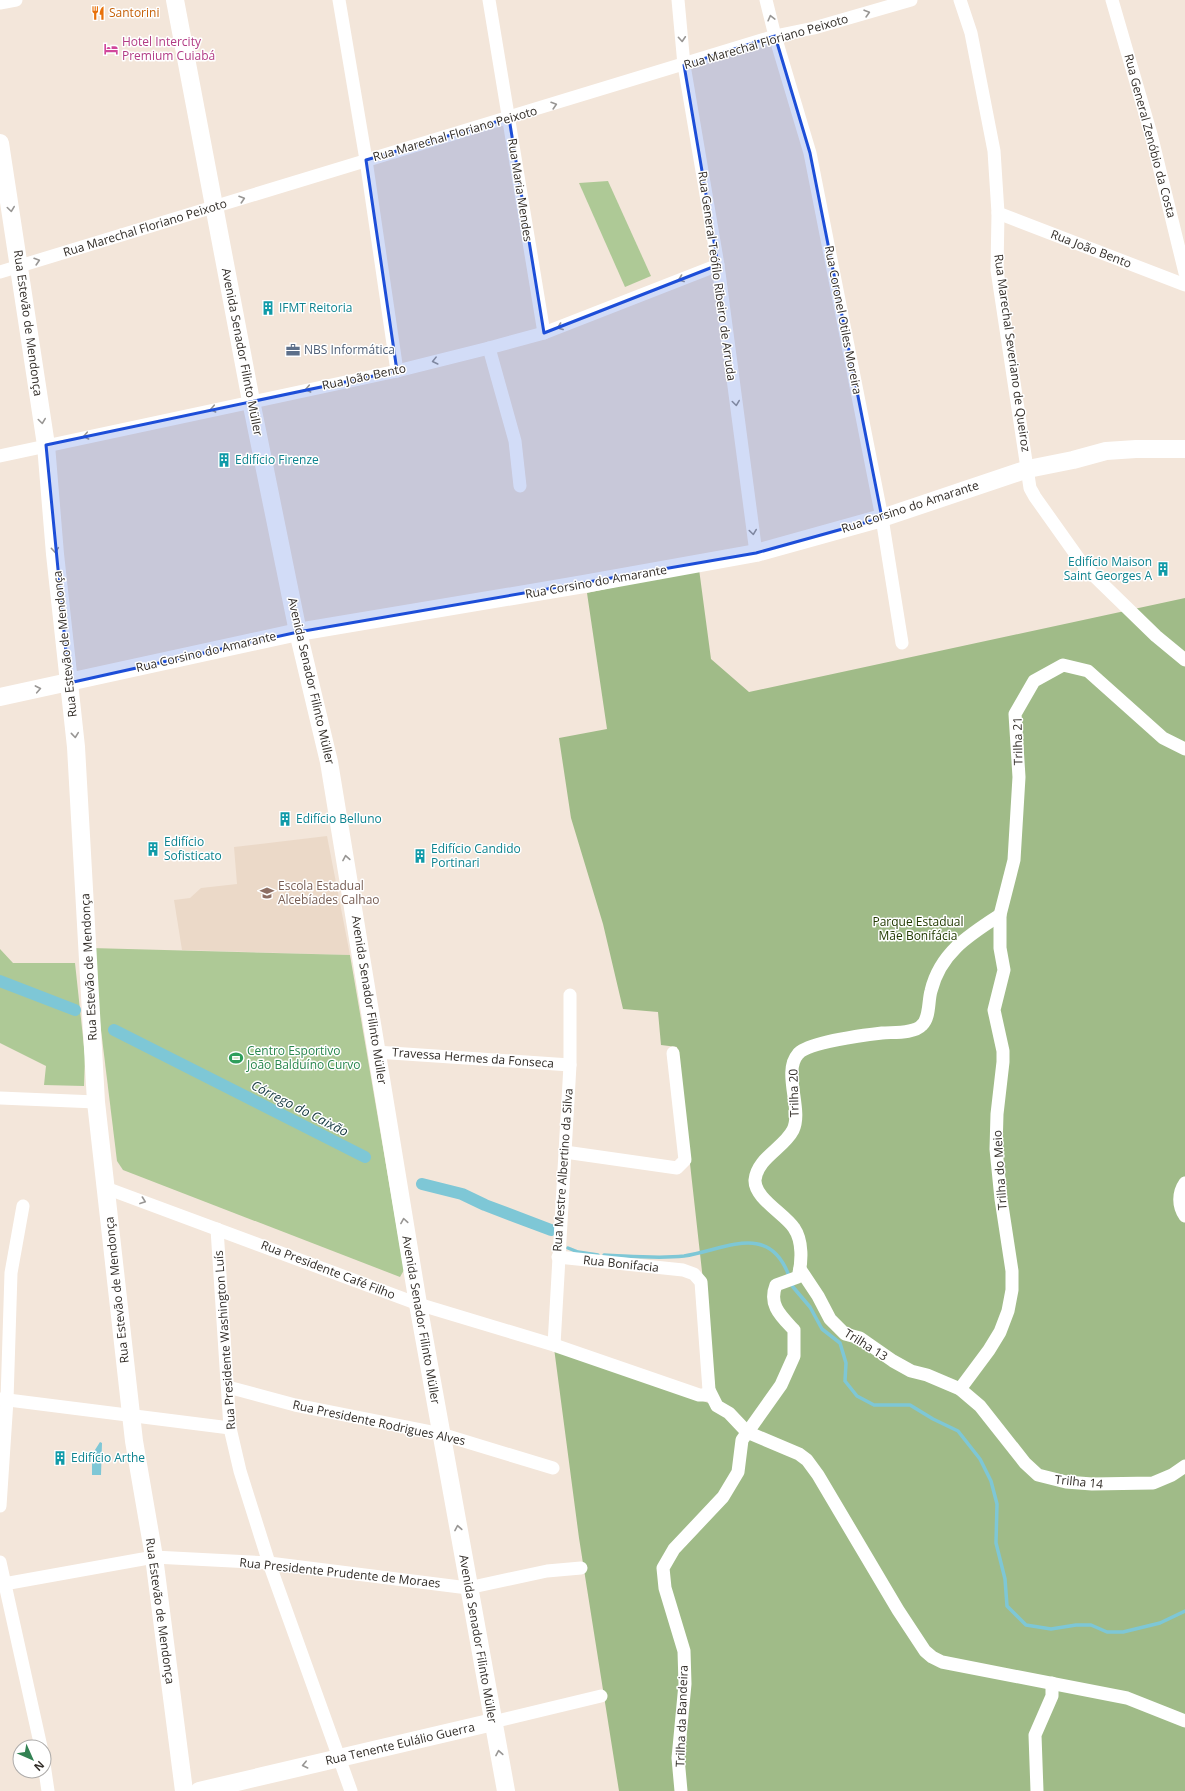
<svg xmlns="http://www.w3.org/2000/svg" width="1185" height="1791" viewBox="0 0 1185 1791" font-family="'Open Sans',sans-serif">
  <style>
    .built { fill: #ebd9c8 }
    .green { fill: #aec996 }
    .forest { fill: #a0bb88 }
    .water { fill: #7ec7d6 }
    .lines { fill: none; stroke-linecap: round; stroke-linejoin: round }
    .stream { stroke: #7ec7d6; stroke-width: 3.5 }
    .canal { stroke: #7ec7d6; stroke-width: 12 }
    .street { stroke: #fff; stroke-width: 13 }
    .secondary { stroke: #fff; stroke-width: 18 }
    .oneway { stroke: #989694 }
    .marked { fill: #1d4ed8; fill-opacity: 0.2; stroke: #1d4ed8; stroke-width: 3; stroke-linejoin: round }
    .labels { text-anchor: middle; stroke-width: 3; stroke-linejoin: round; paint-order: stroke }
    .food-label { font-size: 12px; fill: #c56008; stroke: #fff; text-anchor: start }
    .hotel-label { font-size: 12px; fill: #b23c85; stroke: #fff; text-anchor: start }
    .street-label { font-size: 12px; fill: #322d28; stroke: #fff }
    .culture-label { font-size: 12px; fill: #0d838f; stroke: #fff; text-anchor: start }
    .service-label { font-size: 12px; fill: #4e5e75; stroke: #fff; text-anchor: start }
    .education-label { font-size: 12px; fill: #785e54; stroke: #fff; text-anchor: start }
    .park-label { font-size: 12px; fill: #223a02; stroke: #fff }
    .leisure-label { font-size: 12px; fill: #27864d; stroke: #fff; text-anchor: start }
    .water-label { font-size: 13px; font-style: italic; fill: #13373e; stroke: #fff }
  </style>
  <rect width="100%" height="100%" fill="#f3e6da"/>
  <polygon class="built" points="327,836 350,955 182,950 174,900 190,898 201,888 237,884 234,847"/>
  <g class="green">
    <polygon points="608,181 651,276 625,287 579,183"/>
    <polygon points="91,948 350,955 404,1270 400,1277 123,1170 117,1161"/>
    <polygon points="0,949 13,963 75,963 85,1056 84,1086 44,1085 46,1066 0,1043"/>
  </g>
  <polygon class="forest" points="699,569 711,659 749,692 1185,598 1185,1791 619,1791 579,1538 554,1348 717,1406 677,1047 661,1045 658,1012 623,1009 603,924 571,818 559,738 607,729 587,593"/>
  <polygon class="water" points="100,1442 102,1443 101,1475 92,1475 92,1461 88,1461"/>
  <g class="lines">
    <g class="stream">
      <polyline points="568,1248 578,1252 598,1255"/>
      <path d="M604 1255C630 1256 658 1259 684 1256 725 1250 769 1221 789 1276"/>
      <polyline points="791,1282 793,1287 810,1307 822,1329 840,1343 846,1363 845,1381 857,1396 874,1405 910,1405 933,1419 958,1431 980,1459 991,1481 997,1504 996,1543 1005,1579 1007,1606 1026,1625 1051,1629 1076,1625 1091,1625 1107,1632 1123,1632 1160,1623 1185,1611"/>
    </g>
    <g class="canal">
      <polyline points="0,981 75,1010"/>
      <polyline points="114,1030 365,1157"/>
      <polyline points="422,1184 462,1194 485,1205 551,1230"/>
    </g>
    <g class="street">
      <polyline points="339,0 366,160 397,371"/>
      <polyline points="489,0 544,333"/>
      <polyline points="678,0 684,65 718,265 756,553"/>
      <polyline points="766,0 775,36 810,153 882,518 902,643"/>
      <polyline points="960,0 971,33 994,151 998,213 997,270 1030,488 1035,497 1084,566 1156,636 1185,660"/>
      <polyline points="1112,0 1151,134 1185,273"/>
      <polyline points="0,3 16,0"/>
      <polyline points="998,213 1185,285"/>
      <polyline points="0,272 775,36 814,28 911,0"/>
      <polyline points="489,348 515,441 520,486"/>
      <polyline points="0,456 397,371 489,348 544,333 718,265"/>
      <polyline points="376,1052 570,1065"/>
      <polyline points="0,1098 96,1102"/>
      <polyline points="565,1152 677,1168 685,1160 673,1053"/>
      <path d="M1185 1183C1178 1193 1178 1206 1185 1216"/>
      <polyline points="106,1188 418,1304 554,1345 699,1395 706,1395 709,1390"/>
      <polyline points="217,1229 230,1428 240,1471 269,1563 351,1791"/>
      <polyline points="558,1257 683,1270 694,1274 701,1282 709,1390 717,1406 729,1413 747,1432 799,1454 807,1460 818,1475 898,1610 925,1651 932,1657 942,1662 1127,1698 1185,1721"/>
      <polyline points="800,1269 818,1296 830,1319 845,1334 860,1338 893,1361 911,1371 927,1375 960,1389 980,1406 1025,1463 1038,1475 1066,1482 1092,1484 1153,1483 1172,1475 1185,1466"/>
      <polyline points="554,1345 570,1065 570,995"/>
      <polyline points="228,1387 295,1405 441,1434 553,1468"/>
      <polyline points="960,1389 989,1350 1000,1332 1008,1311 1012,1290 1012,1271 1001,1199 996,1149 997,1114 1003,1062 1003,1051 994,1010 1004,970 1000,948 1000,915 1014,860 1019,777 1015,714 1034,681 1063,665 1088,671 1163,738 1185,749"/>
      <polyline points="0,1399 230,1428"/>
      <polyline points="0,1506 7,1400 11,1273 23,1206"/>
      <polyline points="0,1562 41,1747"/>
      <polyline points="4,1584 154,1557 269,1563 468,1588 547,1571 581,1568"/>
      <polyline points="493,1722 601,1696"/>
      <polyline points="44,1764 48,1791"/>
      <path d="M681 1791 678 1758 685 1684 684 1651 665 1588 663 1568 674 1549 723 1497 738 1472 742 1440 781 1385 794 1356V1330C781 1316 768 1305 776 1285L798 1277C802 1262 803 1241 794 1228 785 1214 754 1198 755 1180 757 1158 784 1148 793 1130 803 1110 782 1072 798 1054 807 1042 865 1035 882 1033 893 1032 914 1034 922 1025 930 1018 928 1001 931 991 940 953 969 935 1000 915"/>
      <polyline points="1037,1791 1035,1735 1052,1696 1052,1683"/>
    </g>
    <g class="secondary">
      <polyline points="175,0 251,401 298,632 329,762 418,1304 506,1791"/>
      <polyline points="0,143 46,445 55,554 76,747 96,1102 134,1441 154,1557 184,1791"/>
      <polyline points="0,697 298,632 584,584 756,553 882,518 1028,469 1073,460 1106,451 1136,449 1185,449"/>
      <polyline points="199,1791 493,1722"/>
    </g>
  </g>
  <defs><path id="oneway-chevron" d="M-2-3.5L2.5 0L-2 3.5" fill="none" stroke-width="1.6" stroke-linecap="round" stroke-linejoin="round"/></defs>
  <g class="oneway">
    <use href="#oneway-chevron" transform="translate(867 13) rotate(-16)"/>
    <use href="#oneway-chevron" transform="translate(771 18) rotate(-104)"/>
    <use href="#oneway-chevron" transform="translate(682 39) rotate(86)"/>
    <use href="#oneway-chevron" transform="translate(554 105) rotate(-17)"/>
    <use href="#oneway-chevron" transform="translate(242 199) rotate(-18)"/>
    <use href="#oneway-chevron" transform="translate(11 209) rotate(82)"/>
    <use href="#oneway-chevron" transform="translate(37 261) rotate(-17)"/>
    <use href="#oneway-chevron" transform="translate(681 279) rotate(159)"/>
    <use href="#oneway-chevron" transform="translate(560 327) rotate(159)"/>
    <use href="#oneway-chevron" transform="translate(435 361) rotate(166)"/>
    <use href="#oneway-chevron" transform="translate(308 389) rotate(168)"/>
    <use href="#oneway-chevron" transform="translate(736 403) rotate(82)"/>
    <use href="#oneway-chevron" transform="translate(213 409) rotate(168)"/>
    <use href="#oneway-chevron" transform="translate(42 421) rotate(82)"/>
    <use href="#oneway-chevron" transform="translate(86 436) rotate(168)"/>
    <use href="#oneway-chevron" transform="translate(753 532) rotate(82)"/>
    <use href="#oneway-chevron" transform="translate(55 550) rotate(85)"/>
    <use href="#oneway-chevron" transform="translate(38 689) rotate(-11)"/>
    <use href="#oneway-chevron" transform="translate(75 735) rotate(84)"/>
    <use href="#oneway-chevron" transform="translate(346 858) rotate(-100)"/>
    <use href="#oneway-chevron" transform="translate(143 1201) rotate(20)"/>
    <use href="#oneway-chevron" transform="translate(404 1221) rotate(-99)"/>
    <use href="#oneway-chevron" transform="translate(458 1528) rotate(-100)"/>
    <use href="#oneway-chevron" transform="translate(499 1753) rotate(-100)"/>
    <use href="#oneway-chevron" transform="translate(305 1765) rotate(167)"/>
  </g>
  <path class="marked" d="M775 36 810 153 882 518 756 553 298 632 69 683 46 445 397 371 366 160 509 118 544 333 718 265 684 65Z"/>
  <defs>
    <symbol id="restaurant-bare" viewBox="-9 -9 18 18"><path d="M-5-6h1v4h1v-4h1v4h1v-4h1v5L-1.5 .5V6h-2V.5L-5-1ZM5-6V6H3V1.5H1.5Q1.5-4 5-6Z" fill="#e8710a" stroke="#fff" stroke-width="2.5" paint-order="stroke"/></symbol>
    <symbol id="hotel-bare" viewBox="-9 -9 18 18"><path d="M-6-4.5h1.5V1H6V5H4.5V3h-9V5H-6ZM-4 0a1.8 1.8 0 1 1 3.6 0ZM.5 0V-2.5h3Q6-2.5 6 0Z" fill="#d1479c" stroke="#fff" stroke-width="2.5" paint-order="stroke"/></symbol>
    <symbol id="building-bare" viewBox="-9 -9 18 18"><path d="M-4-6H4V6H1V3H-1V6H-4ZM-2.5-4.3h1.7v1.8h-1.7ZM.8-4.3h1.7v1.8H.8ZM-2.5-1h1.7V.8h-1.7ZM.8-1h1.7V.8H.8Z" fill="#0f9aa8" stroke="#fff" stroke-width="2.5" paint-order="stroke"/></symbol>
    <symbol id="office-bare" viewBox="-9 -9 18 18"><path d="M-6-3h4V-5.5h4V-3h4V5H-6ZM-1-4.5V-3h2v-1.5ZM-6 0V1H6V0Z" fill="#5c6f8a" stroke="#fff" stroke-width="2.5" paint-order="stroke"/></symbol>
    <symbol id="school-bare" viewBox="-9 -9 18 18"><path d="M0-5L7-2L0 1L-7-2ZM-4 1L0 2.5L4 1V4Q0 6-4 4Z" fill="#8d6e63" stroke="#fff" stroke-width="2.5" paint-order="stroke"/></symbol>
    <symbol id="stadium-bare" viewBox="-9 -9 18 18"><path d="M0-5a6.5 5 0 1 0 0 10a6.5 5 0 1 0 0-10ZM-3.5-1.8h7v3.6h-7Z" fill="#2e9e5b" stroke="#fff" stroke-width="2.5" paint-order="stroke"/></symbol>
  </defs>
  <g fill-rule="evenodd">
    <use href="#restaurant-bare" x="88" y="3" width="20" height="20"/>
    <use href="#hotel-bare" x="101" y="39" width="20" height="20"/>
    <use href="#building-bare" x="258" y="298" width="20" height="20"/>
    <use href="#office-bare" x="283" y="340" width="20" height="20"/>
    <use href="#building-bare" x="214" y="450" width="20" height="20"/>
    <use href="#building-bare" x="1153" y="559" width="20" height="20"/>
    <use href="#building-bare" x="275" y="809" width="20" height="20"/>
    <use href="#building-bare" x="143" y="839" width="20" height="20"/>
    <use href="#building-bare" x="410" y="846" width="20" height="20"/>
    <use href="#school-bare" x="257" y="883" width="20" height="20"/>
    <use href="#stadium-bare" x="226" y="1048" width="20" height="20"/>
    <use href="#building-bare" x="50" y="1448" width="20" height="20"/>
  </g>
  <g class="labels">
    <g class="food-label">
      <text x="109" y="17">Santorini</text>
    </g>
    <g class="hotel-label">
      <text x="122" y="46">Hotel Intercity<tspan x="122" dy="14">Premium Cuiabá</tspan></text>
    </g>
    <g class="street-label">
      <text transform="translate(766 42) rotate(-16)" y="4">Rua Marechal Floriano Peixoto</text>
      <text transform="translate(455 134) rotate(-16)" y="4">Rua Marechal Floriano Peixoto</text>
      <text transform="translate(1150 136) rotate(75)" y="4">Rua General Zenóbio da Costa</text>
      <text transform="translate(520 190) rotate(81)" y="4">Rua Maria Mendes</text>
      <text transform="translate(145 228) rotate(-17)" y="4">Rua Marechal Floriano Peixoto</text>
      <text transform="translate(1091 249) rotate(21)" y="4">Rua João Bento</text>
      <text transform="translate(717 276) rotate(82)" y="4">Rua General Teófilo Ribeiro de Arruda</text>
      <text transform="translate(843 320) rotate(79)" y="4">Rua Coronel Otiles Moreira</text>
      <text transform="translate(28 323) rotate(82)" y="4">Rua Estevão de Mendonça</text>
      <text transform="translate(242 352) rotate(79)" y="4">Avenida Senador Filinto Müller</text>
      <text transform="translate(1012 353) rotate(82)" y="4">Rua Marechal Severiano de Queiroz</text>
      <text transform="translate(364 377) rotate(-12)" y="4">Rua João Bento</text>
      <text transform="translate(910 507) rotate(-18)" y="4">Rua Corsino do Amarante</text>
      <text transform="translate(596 582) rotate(-10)" y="4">Rua Corsino do Amarante</text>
      <text transform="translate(65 644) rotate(-96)" y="4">Rua Estevão de Mendonça</text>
      <text transform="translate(206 652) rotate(-13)" y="4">Rua Corsino do Amarante</text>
      <text transform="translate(311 681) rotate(77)" y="4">Avenida Senador Filinto Müller</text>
      <text transform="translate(1018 741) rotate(-91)" y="4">Trilha 21</text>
      <text transform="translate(89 967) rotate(-93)" y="4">Rua Estevão de Mendonça</text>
      <text transform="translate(369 1000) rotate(81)" y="4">Avenida Senador Filinto Müller</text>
      <text transform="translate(473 1058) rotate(4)" y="4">Travessa Hermes da Fonseca</text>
      <text transform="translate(794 1093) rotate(-92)" y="4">Trilha 20</text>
      <text transform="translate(563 1170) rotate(-86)" y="4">Rua Mestre Albertino da Silva</text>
      <text transform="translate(1000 1170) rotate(-94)" y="4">Trilha do Meio</text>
      <text transform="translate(621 1264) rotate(6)" y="4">Rua Bonifacia</text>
      <text transform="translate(328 1270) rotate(21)" y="4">Rua Presidente Café Filho</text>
      <text transform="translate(117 1290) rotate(-96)" y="4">Rua Estevão de Mendonça</text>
      <text transform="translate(421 1320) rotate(80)" y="4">Avenida Senador Filinto Müller</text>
      <text transform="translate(225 1340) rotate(-94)" y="4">Rua Presidente Washington Luís</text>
      <text transform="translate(866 1345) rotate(32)" y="4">Trilha 13</text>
      <text transform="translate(379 1423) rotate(12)" y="4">Rua Presidente Rodrigues Alves</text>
      <text transform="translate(1079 1482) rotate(6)" y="4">Trilha 14</text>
      <text transform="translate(340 1573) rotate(6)" y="4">Rua Presidente Prudente de Moraes</text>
      <text transform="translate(160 1611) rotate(82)" y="4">Rua Estevão de Mendonça</text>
      <text transform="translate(478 1639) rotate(80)" y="4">Avenida Senador Filinto Müller</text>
      <text transform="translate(682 1716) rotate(-88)" y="4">Trilha da Bandeira</text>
      <text transform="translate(400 1744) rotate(-13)" y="4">Rua Tenente Eulálio Guerra</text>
    </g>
    <g class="culture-label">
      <text x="279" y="312">IFMT Reitoria</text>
      <text x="235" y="464">Edifício Firenze</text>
      <text x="1152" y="566" text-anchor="end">Edifício Maison<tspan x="1152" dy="14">Saint Georges A</tspan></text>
      <text x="296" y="823">Edifício Belluno</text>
      <text x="164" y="846">Edifício<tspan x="164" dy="14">Sofisticato</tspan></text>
      <text x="431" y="853">Edifício Candido<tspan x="431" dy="14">Portinari</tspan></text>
      <text x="71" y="1462">Edifício Arthe</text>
    </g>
    <g class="service-label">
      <text x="304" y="354">NBS Informática</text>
    </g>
    <g class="education-label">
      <text x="278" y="890">Escola Estadual<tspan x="278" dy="14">Alcebíades Calhao</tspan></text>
    </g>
    <g class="park-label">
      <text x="918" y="926">Parque Estadual<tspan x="918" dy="14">Mãe Bonifácia</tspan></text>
    </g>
    <g class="leisure-label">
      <text x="247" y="1055">Centro Esportivo<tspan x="247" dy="14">João Balduíno Curvo</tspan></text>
    </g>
    <g class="water-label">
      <text transform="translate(300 1108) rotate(27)" y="5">Córrego do Caixão</text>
    </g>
  </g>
  <g transform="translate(32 1759) rotate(135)"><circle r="19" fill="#ffffff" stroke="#adaba9"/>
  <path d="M0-3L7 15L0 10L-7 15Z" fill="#338253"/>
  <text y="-6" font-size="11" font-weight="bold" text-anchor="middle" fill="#322d28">N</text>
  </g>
</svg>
